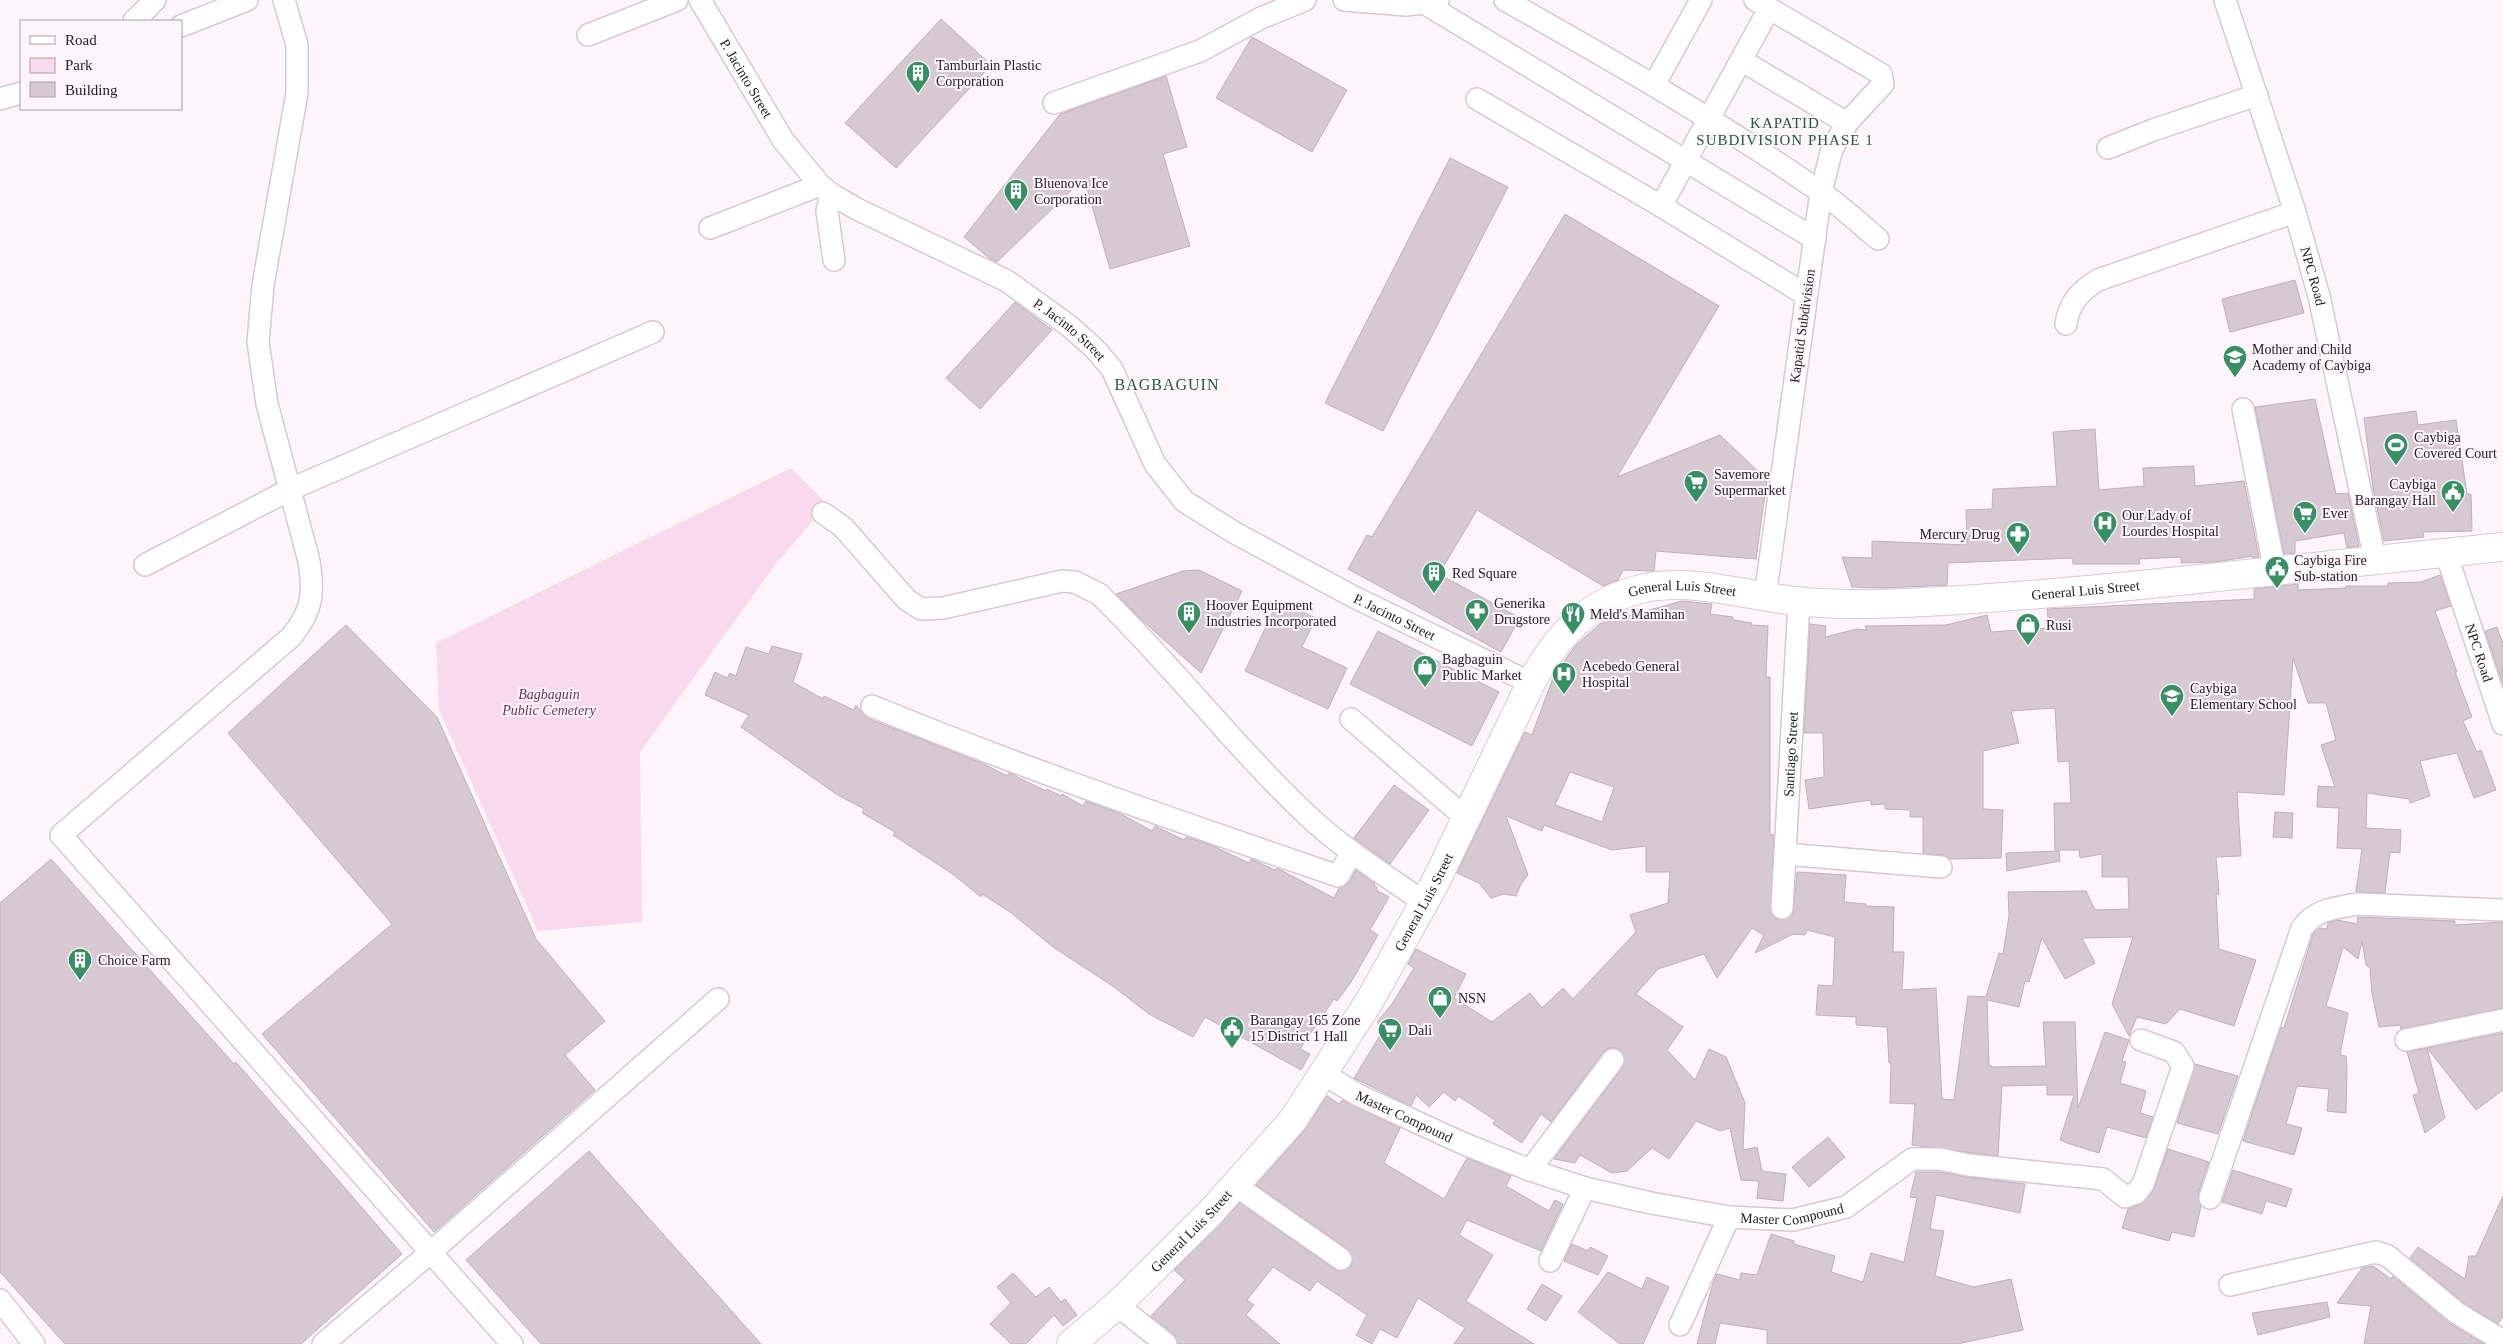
<svg xmlns="http://www.w3.org/2000/svg" width="2503" height="1344" viewBox="0 0 2503 1344" font-family="'Times New Roman',serif">
  <style>
    .green { fill: #f9d9ee }
    .building { fill: #d7c9d2; stroke: #beb0b9; fill-rule: evenodd }
    .lines { fill: none; stroke-linecap: round; stroke-linejoin: round }
    .minor-casing { stroke: #d7c9d2; stroke-width: 24 }
    .major-casing { stroke: #d7c9d2; stroke-width: 30 }
    .minor { stroke: #fff; stroke-width: 21 }
    .major { stroke: #fff; stroke-width: 28 }
    .labels { text-anchor: middle; stroke-width: 4; stroke-linejoin: round; paint-order: stroke }
    .poi-label { font-size: 14px; fill: #262124; stroke: #fef5fb; text-anchor: start }
    .street-label { font-size: 14px; fill: #262124; stroke: #fef5fb }
    .park-label { font-size: 14px; font-style: italic; fill: #713160; stroke: #fef5fb }
    .neighbourhood-label { font-size: 15px; letter-spacing: 1px; fill: #1f5c3e; stroke: #fef5fb }
    .quarter-label { font-size: 16px; letter-spacing: 1px; fill: #1f5c3e; stroke: #fef5fb }
  </style>
  <rect width="100%" height="100%" fill="#fef5fb"/>
  <polygon class="green" points="791,468 827,504 775,565 640,752 642,922 538,931 439,710 436,643"/>
  <g class="building">
    <polygon points="941,19 991,65 896,168 845,123"/>
    <polygon points="1252,37 1347,90 1312,152 1216,98"/>
    <polygon points="1166,76 1187,147 1163,154 1190,246 1110,269 1084,178 997,262 990,259 964,237 1060,114"/>
    <polygon points="1450,158 1508,187 1383,431 1325,403"/>
    <polygon points="1565,214 1719,306 1617,477 1720,435 1767,480 1756,559 1656,551 1654,571 1623,570 1618,580 1603,586 1477,510 1439,574 1520,618 1501,652 1348,569 1367,535 1372,537"/>
    <polygon points="2295,280 2304,313 2230,332 2222,299"/>
    <polygon points="1015,302 1052,330 980,409 946,378"/>
    <polygon points="2315,399 2336,494 2348,493 2359,546 2347,548 2344,533 2295,541 2295,553 2284,554 2255,407"/>
    <polygon points="2416,411 2418,425 2456,420 2467,494 2471,494 2472,531 2423,532 2424,537 2384,541 2373,488 2364,418"/>
    <polygon points="2095,429 2099,490 2144,486 2143,468 2194,466 2195,486 2244,481 2259,557 2253,558 2253,556 2215,562 2181,563 2181,557 2139,559 2140,564 2073,564 2073,558 1948,563 1947,585 1883,588 1852,587 1842,557 1872,558 1872,541 1967,545 1966,510 1992,509 1993,489 2057,486 2053,432"/>
    <polygon points="1199,570 1242,591 1201,673 1143,621 1116,594 1183,571"/>
    <path d="M2440 575 2451 606 2435 611 2457 672H2455L2472 717 2463 721 2477 752 2481 750 2496 790 2474 798 2457 753 2420 761 2430 796 2410 803 2409 799 2367 793 2366 828 2401 830 2400 853 2390 852 2385 893 2356 892 2362 849 2337 848 2339 808 2317 807 2318 786 2335 787 2321 745 2336 740 2326 703H2308L2293 658 2284 795 2237 792 2241 856 2216 857 2219 894H2216L2219 949 2256 960 2234 1026 2180 1009 2166 1024 2137 1017 2129 1036 2112 1004 2133 937 2082 938 2095 963 2065 979 2042 938 2029 982 2025 981 2019 1007 1987 1000 1989 1065 1993 1067 2046 1066 2043 1022H2075L2078 1108 2105 1032 2129 1040 2122 1061 2126 1062 2120 1083 2146 1091 2140 1113 2153 1117 2146 1138 2107 1127 2099 1153 2070 1144 2060 1140 2074 1095H2047V1085L2002 1086 1998 1156 1912 1145 1915 1104 1890 1103 1891 1063H1889L1887 1027 1856 1025V1017L1816 1015 1818 985 1833 986 1835 937 1807 930 1805 935 1793 934 1755 953 1764 935 1752 928 1717 978 1704 954 1658 969 1636 994 1683 1027 1667 1050 1695 1080 1709 1049 1726 1057 1745 1103 1743 1150 1757 1147 1762 1171 1786 1174 1783 1201 1757 1198 1759 1181 1741 1180 1730 1128 1720 1131 1696 1121 1669 1159 1652 1148 1627 1171 1612 1173 1580 1155 1575 1163 1554 1159 1623 1067 1624 1055 1615 1048H1609L1603 1052 1551 1122 1541 1114 1522 1143 1493 1124 1495 1120 1458 1096 1455 1101 1444 1092 1429 1107 1416 1095 1411 1106 1354 1078 1384 1029 1377 1022 1392 1004 1414 968 1408 964 1416 949 1466 974 1454 998 1492 1022 1530 993 1542 1008 1563 988 1573 999 1636 932 1630 915 1668 903 1670 872H1646V846L1612 850 1544 825 1542 831 1506 816 1528 875 1521 884 1516 896 1504 894 1491 898 1479 883 1457 873 1525 732 1532 735 1554 675 1576 645 1600 624 1682 601 1712 604 1710 614 1733 617V620L1752 623 1751 625 1768 626 1766 677H1770V834L1774 835 1771 913 1776 919 1782 920 1793 914 1797 872 1846 875 1844 902 1866 904V906L1894 907 1893 952H1904L1902 990 1936 988 1942 1099 1954 1100 1968 996 1986 997 1999 953 2003 954 2009 916 2008 892 2086 891 2095 910 2129 909 2128 877H2102V854L2080 858 2079 850H2055L2054 803H2071L2069 761 2058 762 2055 708 2011 711 2019 743 1983 751V809L2003 810 2001 858 1950 859 1942 855 1923 853V817H1910V810L1885 809V804L1871 805V800L1809 809 1805 780 1824 777 1823 733H1804L1810 624 1826 626 1825 637 1857 629 1867 630 1865 626 1946 625 1987 615 1991 632 2049 628 2047 609 2254 599V589L2298 584V590L2346 588V586H2388V583L2421 582ZM1570 772 1614 787 1602 822 1555 805Z"/>
    <polygon points="1278,601 1316,618 1302,647 1347,668 1328,709 1245,671"/>
    <polygon points="346,625 437,717 536,939 605,1021 565,1055 595,1090 434,1232 262,1034 392,924 228,733"/>
    <polygon points="2497,627 2503,644 2503,684 2485,631"/>
    <polygon points="1378,631 1499,692 1472,746 1350,684"/>
    <polygon points="772,646 802,654 793,682 823,699 824,696 854,710 856,705 867,718 984,764 1007,776 1009,773 1046,791 1047,789 1061,796 1062,794 1083,806 1086,801 1121,814 1152,831 1155,826 1184,840 1186,837 1211,845 1249,863 1251,859 1275,870 1277,868 1334,898 1339,888 1349,883 1356,870 1375,884 1374,885 1377,887 1376,890 1389,897 1370,930 1378,935 1351,982 1337,1001 1334,999 1300,1049 1310,1054 1301,1070 1205,1017 1193,1037 1149,1014 1114,987 1053,947 1010,912 982,894 981,897 954,875 893,835 895,832 862,813 864,809 836,794 741,727 749,715 705,695 715,672 727,678 730,673 736,676 746,647 769,654"/>
    <polygon points="1394,785 1429,810 1390,864 1354,838"/>
    <polygon points="2275,812 2293,813 2292,838 2273,837"/>
    <polygon points="2059,851 2060,861 2007,871 2006,853"/>
    <polygon points="51,859 234,1064 236,1062 402,1254 301,1344 65,1344 0,1272 0,903"/>
    <polygon points="2357,917 2455,921 2455,925 2503,922 2503,1008 2401,1029 2400,1025 2379,1027 2372,993 2370,968 2366,965 2362,941 2358,959 2343,947 2326,1006 2348,1013 2340,1055 2346,1056 2347,1067 2346,1113 2327,1111 2329,1089 2297,1086 2286,1124 2302,1128 2294,1155 2243,1141 2281,1027 2284,1028 2313,934 2320,928 2327,929 2328,923 2337,920 2358,924"/>
    <polygon points="2503,1033 2503,1090 2476,1110 2427,1048"/>
    <polygon points="2427,1048 2445,1118 2425,1133 2413,1095 2419,1093 2407,1052"/>
    <polygon points="2195,1064 2238,1076 2218,1134 2177,1123"/>
    <polygon points="1327,1096 1339,1104 1342,1100 1400,1128 1384,1163 1444,1199 1467,1158 1511,1176 1506,1186 1549,1211 1555,1200 1563,1204 1541,1251 1467,1220 1459,1235 1493,1255 1466,1301 1534,1344 1454,1344 1465,1328 1418,1298 1397,1338 1380,1329 1372,1344 1356,1335 1367,1315 1317,1281 1310,1291 1273,1267 1247,1300 1254,1305 1246,1315 1280,1344 1178,1344 1174,1334 1151,1316 1185,1280 1174,1270 1240,1203 1334,1269 1340,1271 1351,1267 1353,1260 1348,1249 1256,1185 1305,1130"/>
    <polygon points="1828,1137 1845,1157 1809,1187 1792,1167"/>
    <polygon points="2168,1149 2209,1162 2198,1194 2201,1206 2194,1237 2172,1232 2169,1241 2122,1228 2128,1209 2141,1204 2153,1191"/>
    <polygon points="589,1151 761,1344 541,1344 466,1260"/>
    <polygon points="2233,1170 2292,1189 2286,1207 2266,1201 2262,1214 2222,1202"/>
    <polygon points="1916,1172 1939,1172 1967,1177 2025,1184 2020,1213 1936,1195 1930,1229 1944,1231 1935,1276 1974,1287 2011,1279 2023,1330 1957,1344 1767,1344 1767,1330 1720,1323 1715,1344 1697,1344 1712,1286 1717,1274 1740,1280 1741,1273 1757,1275 1771,1234 1794,1241 1794,1244 1835,1256 1831,1272 1863,1282 1871,1253 1904,1262 1917,1198 1910,1197"/>
    <polygon points="2503,1196 2503,1316 2498,1324 2464,1303 2410,1258 2418,1247 2465,1279 2469,1256 2476,1256"/>
    <polygon points="1572,1244 1588,1251 1590,1247 1608,1256 1598,1275 1564,1261"/>
    <polygon points="2373,1266 2391,1279 2393,1276 2449,1323 2484,1344 2364,1344 2371,1306 2337,1303 2362,1268"/>
    <polygon points="1608,1272 1642,1289 1647,1277 1669,1287 1643,1344 1620,1344 1578,1312"/>
    <polygon points="1013,1273 1036,1297 1049,1287 1061,1302 1065,1299 1077,1315 1063,1326 1054,1315 1026,1344 1011,1344 990,1324 1011,1303 997,1287"/>
    <polygon points="1542,1284 1562,1296 1546,1321 1527,1309"/>
    <polygon points="2327,1302 2330,1317 2258,1335 2252,1313"/>
  </g>
  <g class="lines">
    <defs>
      <g id="minor">
        <path d="M284 0 297 45V93L263 285 258 342 267 404 309 561C314 594 313 609 292 636L61 835 512 1344"/>
        <path id="s1" d="M700 0 783 140 820 185 831 194 857 209 1007 281 1068 325 1094 348 1112 369 1155 464 1184 501 1235 533 1354 597 1531 683"/>
        <polyline points="1344,0 1406,5 1438,1"/>
        <path d="M1505 0C1611 60 1719 121 1819 191 1840 205 1859 223 1878 239"/>
        <polyline points="1755,0 1881,74 1883,84 1847,123 1832,149 1821,192 1765,597"/>
        <path id="s2" d="M2225 0 2295 212 2319 296 2375 560"/>
        <polyline points="1424,3 1815,239"/>
        <polyline points="134,21 155,0"/>
        <polyline points="181,26 247,0"/>
        <polyline points="588,35 677,0"/>
        <polyline points="1741,60 1847,123"/>
        <polyline points="1654,85 1701,0"/>
        <polyline points="0,99 21,93"/>
        <polyline points="1477,99 1661,206 1806,295"/>
        <polyline points="1054,103 1200,51 1261,18 1305,0"/>
        <polyline points="2108,148 2153,130 2257,95"/>
        <polyline points="831,194 827,211 834,260"/>
        <polyline points="1661,206 1769,9"/>
        <polyline points="710,228 820,185"/>
        <path d="M2066 324C2069 303 2080 291 2098 280L2295 212"/>
        <polyline points="2243,409 2275,571"/>
        <path d="M823 513 843 527 907 600 921 609 943 608 1062 581 1075 582 1099 594C1172 665 1234 746 1308 816 1343 849 1385 875 1424 902"/>
        <path id="s3" d="M2446 553 2503 724"/>
        <polyline points="145,565 291,489 653,332"/>
        <path d="M872 706C1025 769 1181 822 1338 876L1352 852"/>
        <polyline points="1351,719 1467,819"/>
        <polyline points="1785,854 1941,867"/>
        <path id="s4" d="M1782 908 1799 602"/>
        <polyline points="2406,1040 2503,1020"/>
        <path id="s5" d="M1324 1074 1358 1095 1462 1143 1530 1170 1585 1188 1651 1203 1729 1217 1793 1220 1846 1207 1912 1159H1940L1968 1165 2103 1179 2125 1197 2136 1193 2143 1184 2183 1066 2174 1052 2141 1040"/>
        <polyline points="1530,1170 1613,1060"/>
        <polyline points="1235,1185 1341,1259"/>
        <path d="M2210 1198 2302 928C2316 909 2335 908 2357 904L2503 910"/>
        <polyline points="1550,1261 1585,1188"/>
        <polyline points="2230,1285 2376,1252 2388,1256 2457,1313 2503,1341"/>
        <polyline points="0,1300 34,1344"/>
        <polyline points="1117,1305 1166,1344"/>
        <polyline points="1680,1325 1729,1217"/>
        <polyline points="323,1344 431,1252 718,999"/>
      </g>
      <g id="major">
        <path id="s6" d="M1071 1344 1117 1305 1210 1213 1293 1120 1370 1000 1435 883 1531 683C1558 634 1588 601 1645 588 1694 578 1747 596 1796 601 1832 605 1868 604 1903 603 1961 601 2019 596 2076 591 2219 578 2361 561 2503 547"/>
      </g>
    </defs>
    <use href="#minor" class="minor-casing"/>
    <use href="#major" class="major-casing"/>
    <use href="#minor" class="minor"/>
    <use href="#major" class="major"/>
  </g>
  <defs>
    <symbol id="building-pin" viewBox="-11 -11 22 30"><path d="M0 17L-7.5 6A9.5 9.5 0 1 1 7.5 6Z" fill="#378f64" stroke="#fef5fb"/><path d="M-4-6H4V6H1V3H-1V6H-4ZM-2.5-4.3h1.7v1.8h-1.7ZM.8-4.3h1.7v1.8H.8ZM-2.5-1h1.7V.8h-1.7ZM.8-1h1.7V.8H.8Z" fill="#fff"/></symbol>
    <symbol id="school-pin" viewBox="-11 -11 22 30"><path d="M0 17L-7.5 6A9.5 9.5 0 1 1 7.5 6Z" fill="#378f64" stroke="#fef5fb"/><path d="M0-5L7-2L0 1L-7-2ZM-4 1L0 2.5L4 1V4Q0 6-4 4Z" fill="#fff"/></symbol>
    <symbol id="stadium-pin" viewBox="-11 -11 22 30"><path d="M0 17L-7.5 6A9.5 9.5 0 1 1 7.5 6Z" fill="#378f64" stroke="#fef5fb"/><path d="M0-5a6.5 5 0 1 0 0 10a6.5 5 0 1 0 0-10ZM-3.5-1.8h7v3.6h-7Z" fill="#fff"/></symbol>
    <symbol id="supermarket-pin" viewBox="-11 -11 22 30"><path d="M0 17L-7.5 6A9.5 9.5 0 1 1 7.5 6Z" fill="#378f64" stroke="#fef5fb"/><path d="M-6-5.5h2.5l.6 2H6L4.5 2H-2.5L-4.4-4H-6ZM-1.5 3.2a1.3 1.3 0 1 0 .1 0ZM3 3.2a1.3 1.3 0 1 0 .1 0Z" fill="#fff"/></symbol>
    <symbol id="civic-pin" viewBox="-11 -11 22 30"><path d="M0 17L-7.5 6A9.5 9.5 0 1 1 7.5 6Z" fill="#378f64" stroke="#fef5fb"/><path d="M-.6-6.5H3V-4.5H.6V-3L4-1V1h2V6H-6V1h2V-1L-.6-3ZM-1.2 2.5V6h2.4V2.5Z" fill="#fff"/></symbol>
    <symbol id="hospital-pin" viewBox="-11 -11 22 30"><path d="M0 17L-7.5 6A9.5 9.5 0 1 1 7.5 6Z" fill="#378f64" stroke="#fef5fb"/><path d="M-5-5h3v3.5h4V-5h3V5h-3V1.5h-4V5h-3Z" fill="#fff"/></symbol>
    <symbol id="pharmacy-pin" viewBox="-11 -11 22 30"><path d="M0 17L-7.5 6A9.5 9.5 0 1 1 7.5 6Z" fill="#378f64" stroke="#fef5fb"/><path d="M-2-6h4v4h4v4h-4v4h-4v-4h-4v-4h4Z" fill="#fff"/></symbol>
    <symbol id="restaurant-pin" viewBox="-11 -11 22 30"><path d="M0 17L-7.5 6A9.5 9.5 0 1 1 7.5 6Z" fill="#378f64" stroke="#fef5fb"/><path d="M-5-6h1v4h1v-4h1v4h1v-4h1v5L-1.5 .5V6h-2V.5L-5-1ZM5-6V6H3V1.5H1.5Q1.5-4 5-6Z" fill="#fff"/></symbol>
    <symbol id="shop-pin" viewBox="-11 -11 22 30"><path d="M0 17L-7.5 6A9.5 9.5 0 1 1 7.5 6Z" fill="#378f64" stroke="#fef5fb"/><path d="M-5-2.5h2.3a2.7 3.5 0 0 1 5.4 0H5L5.5 6h-11ZM-1.5-2.5h3a1.5 2.3 0 0 0-3 0Z" fill="#fff"/></symbol>
  </defs>
  <g fill-rule="evenodd">
    <use href="#building-pin" x="904" y="59" width="28" height="38"/>
    <use href="#building-pin" x="1002" y="177" width="28" height="38"/>
    <use href="#school-pin" x="2221" y="343" width="28" height="38"/>
    <use href="#stadium-pin" x="2382" y="431" width="28" height="38"/>
    <use href="#supermarket-pin" x="1682" y="468" width="28" height="38"/>
    <use href="#civic-pin" x="2439" y="478" width="28" height="38"/>
    <use href="#supermarket-pin" x="2291" y="499" width="28" height="38"/>
    <use href="#hospital-pin" x="2091" y="509" width="28" height="38"/>
    <use href="#pharmacy-pin" x="2004" y="520" width="28" height="38"/>
    <use href="#civic-pin" x="2263" y="554" width="28" height="38"/>
    <use href="#building-pin" x="1420" y="559" width="28" height="38"/>
    <use href="#pharmacy-pin" x="1463" y="597" width="28" height="38"/>
    <use href="#building-pin" x="1175" y="599" width="28" height="38"/>
    <use href="#restaurant-pin" x="1559" y="600" width="28" height="38"/>
    <use href="#shop-pin" x="2014" y="611" width="28" height="38"/>
    <use href="#shop-pin" x="1411" y="653" width="28" height="38"/>
    <use href="#hospital-pin" x="1550" y="660" width="28" height="38"/>
    <use href="#school-pin" x="2158" y="682" width="28" height="38"/>
    <use href="#building-pin" x="66" y="946" width="28" height="38"/>
    <use href="#shop-pin" x="1426" y="984" width="28" height="38"/>
    <use href="#civic-pin" x="1218" y="1014" width="28" height="38"/>
    <use href="#supermarket-pin" x="1376" y="1016" width="28" height="38"/>
  </g>
  <g class="labels">
    <g class="poi-label">
      <text x="936" y="70">Tamburlain Plastic<tspan x="936" dy="16">Corporation</tspan></text>
      <text x="1034" y="188">Bluenova Ice<tspan x="1034" dy="16">Corporation</tspan></text>
      <text x="2252" y="354">Mother and Child<tspan x="2252" dy="16">Academy of Caybiga</tspan></text>
      <text x="2414" y="442">Caybiga<tspan x="2414" dy="16">Covered Court</tspan></text>
      <text x="1714" y="479">Savemore<tspan x="1714" dy="16">Supermarket</tspan></text>
      <text x="2436" y="489" text-anchor="end">Caybiga<tspan x="2436" dy="16">Barangay Hall</tspan></text>
      <text x="2322" y="518">Ever</text>
      <text x="2122" y="520">Our Lady of<tspan x="2122" dy="16">Lourdes Hospital</tspan></text>
      <text x="2000" y="539" text-anchor="end">Mercury Drug</text>
      <text x="2294" y="565">Caybiga Fire<tspan x="2294" dy="16">Sub-station</tspan></text>
      <text x="1452" y="578">Red Square</text>
      <text x="1494" y="608">Generika<tspan x="1494" dy="16">Drugstore</tspan></text>
      <text x="1206" y="610">Hoover Equipment<tspan x="1206" dy="16">Industries Incorporated</tspan></text>
      <text x="1590" y="619">Meld's Mamihan</text>
      <text x="2046" y="630">Rusi</text>
      <text x="1442" y="664">Bagbaguin<tspan x="1442" dy="16">Public Market</tspan></text>
      <text x="1582" y="671">Acebedo General<tspan x="1582" dy="16">Hospital</tspan></text>
      <text x="2190" y="693">Caybiga<tspan x="2190" dy="16">Elementary School</tspan></text>
      <text x="98" y="965">Choice Farm</text>
      <text x="1458" y="1003">NSN</text>
      <text x="1250" y="1025">Barangay 165 Zone<tspan x="1250" dy="16">15 District 1 Hall</tspan></text>
      <text x="1408" y="1035">Dali</text>
    </g>
    <g class="street-label">
      <text dy="5" stroke="none"><textPath href="#s1" startOffset="91">P. Jacinto Street</textPath></text>
      <text dy="5" stroke="none"><textPath href="#s2" startOffset="290">NPC Road</textPath></text>
      <text transform="translate(1802 326) rotate(-82)" y="5">Kapatid Subdivision</text>
      <text dy="5" stroke="none"><textPath href="#s1" startOffset="511">P. Jacinto Street</textPath></text>
      <text dy="5" stroke="none"><textPath href="#s6" startOffset="1410">General Luis Street</textPath></text>
      <text dy="5" stroke="none"><textPath href="#s6" startOffset="1005">General Luis Street</textPath></text>
      <text dy="5" stroke="none"><textPath href="#s1" startOffset="961">P. Jacinto Street</textPath></text>
      <text dy="5" stroke="none"><textPath href="#s3" startOffset="105">NPC Road</textPath></text>
      <text dy="5" stroke="none"><textPath href="#s4" startOffset="154">Santiago Street</textPath></text>
      <text dy="5" stroke="none"><textPath href="#s6" startOffset="570">General Luis Street</textPath></text>
      <text dy="5" stroke="none"><textPath href="#s5" startOffset="91">Master Compound</textPath></text>
      <text dy="5" stroke="none"><textPath href="#s5" startOffset="496">Master Compound</textPath></text>
      <text dy="5" stroke="none"><textPath href="#s6" startOffset="165">General Luis Street</textPath></text>
    </g>
    <g class="park-label">
      <text x="549" y="699">Bagbaguin<tspan x="549" dy="16">Public Cemetery</tspan></text>
    </g>
    <g class="neighbourhood-label">
      <text x="1785" y="128">KAPATID<tspan x="1785" dy="17">SUBDIVISION PHASE 1</tspan></text>
    </g>
    <g class="quarter-label">
      <text x="1167" y="390">BAGBAGUIN</text>
    </g>
  </g>
  <rect x="20" y="20" width="162" height="90" fill="#fef5fb" stroke="#a8a0a5"/>
  <rect x="30" y="36" width="25" height="8" fill="#ffffff" stroke="#a8a0a5"/>
  <text x="65" y="45" font-size="15" fill="#262124">Road</text>
  <rect x="30" y="58" width="25" height="15" fill="#f9d9ee" stroke="#a8a0a5"/>
  <text x="65" y="70" font-size="15" fill="#262124">Park</text>
  <rect x="30" y="82" width="25" height="15" fill="#d7c9d2" stroke="#a8a0a5"/>
  <text x="65" y="95" font-size="15" fill="#262124">Building</text>
</svg>
